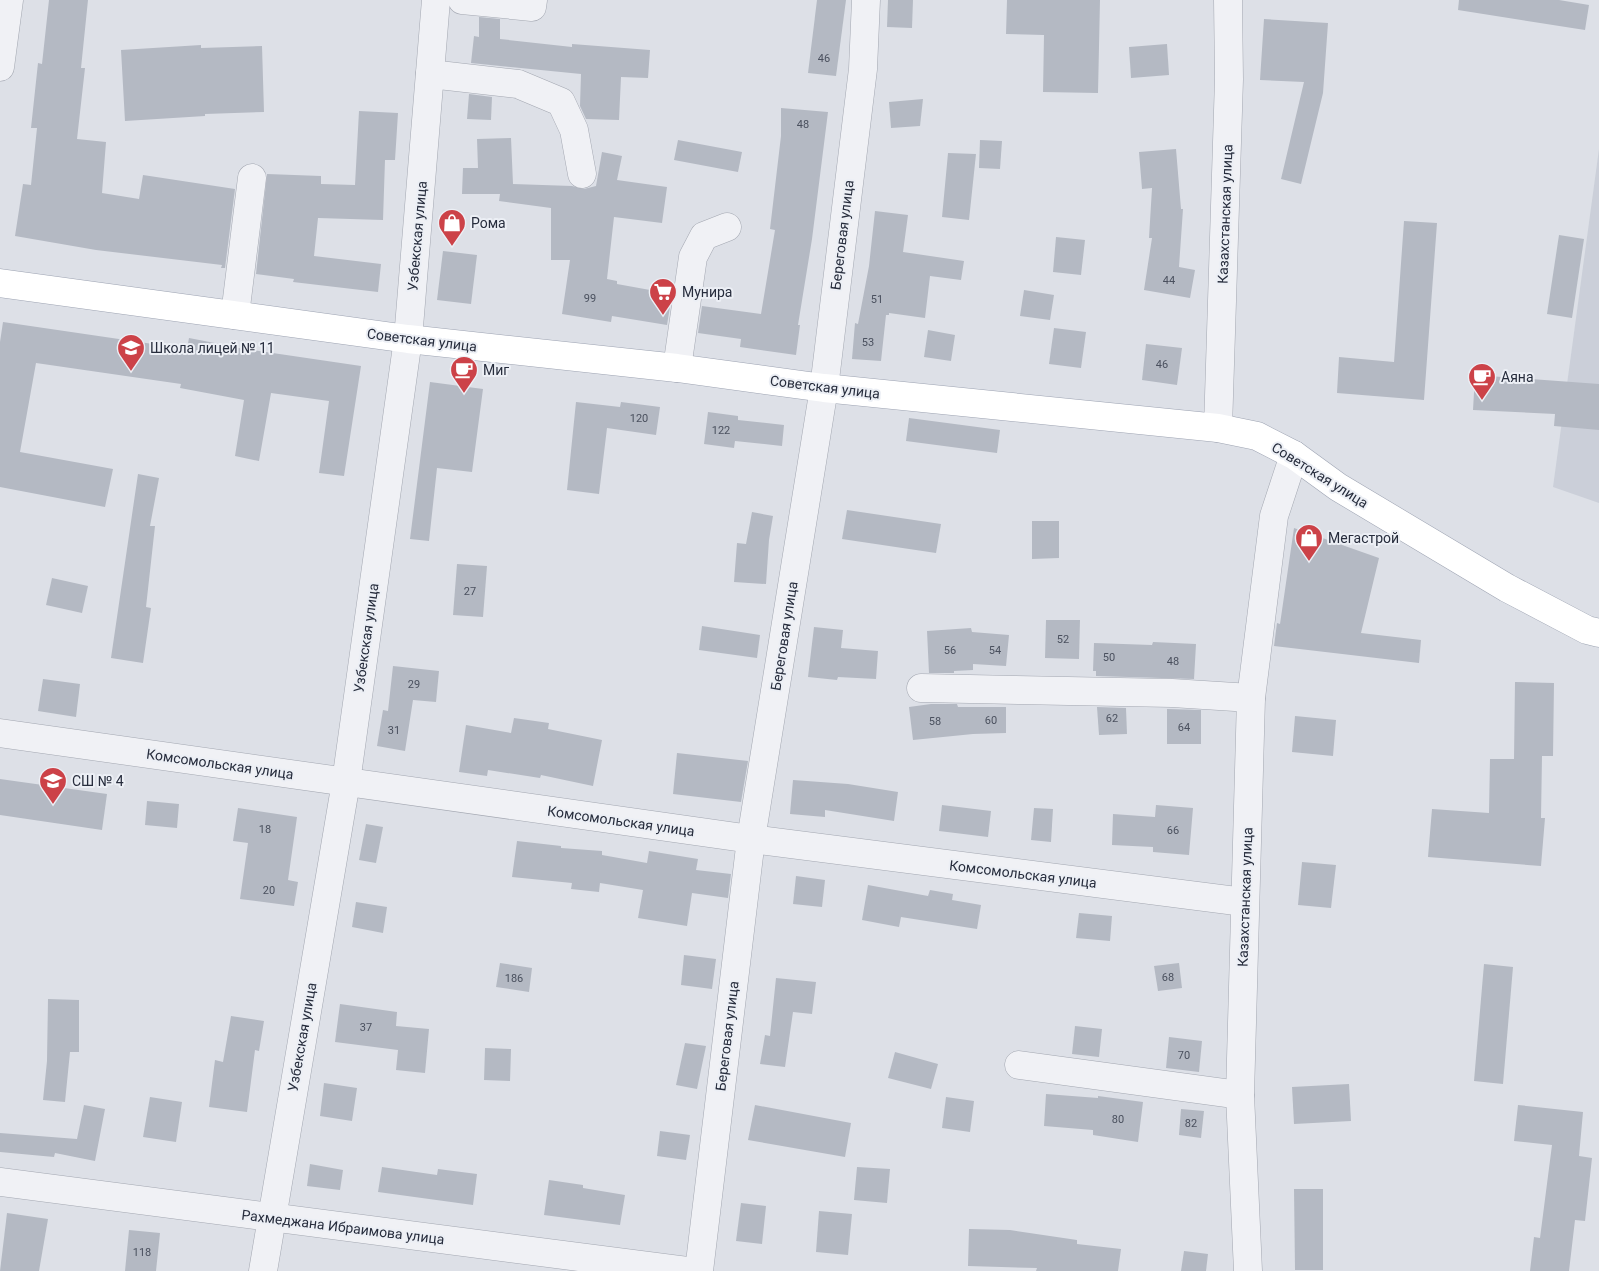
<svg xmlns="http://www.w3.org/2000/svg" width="1599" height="1271" viewBox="0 0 1599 1271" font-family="Roboto,sans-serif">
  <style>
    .built { fill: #cbcfd9 }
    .building { fill: #b4b9c3 }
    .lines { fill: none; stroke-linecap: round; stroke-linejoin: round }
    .minor-casing { stroke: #a3a7b1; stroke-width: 29 }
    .major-casing { stroke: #9da3b2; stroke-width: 29 }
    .minor { stroke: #f0f1f5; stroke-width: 28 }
    .major { stroke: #fff; stroke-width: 28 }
    .labels { text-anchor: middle; stroke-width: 4; stroke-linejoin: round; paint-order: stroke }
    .number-label { font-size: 11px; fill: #4a505e }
    .street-label { font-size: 14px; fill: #272d3d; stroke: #eceff5 }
    .poi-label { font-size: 14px; fill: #272d3d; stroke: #eceff5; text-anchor: start }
  </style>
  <rect width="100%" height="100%" fill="#dde0e7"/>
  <polygon class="built" points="1599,149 1599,503 1553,487"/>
  <g class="building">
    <polygon points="49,0 88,0 81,68 85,68 77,139 106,142 102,193 139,199 143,175 235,189 225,268 221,268 222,265 96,250 15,236 23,184 31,185 37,128 31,128 38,63 42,64"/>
    <polygon points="817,0 846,0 836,76 808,73"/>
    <polygon points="888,0 913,0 912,28 887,27"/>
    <polygon points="1007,0 1100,0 1098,93 1043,92 1044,35 1006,34"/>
    <polygon points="1459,0 1559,0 1589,5 1585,30 1458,10"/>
    <polygon points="479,17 500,19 500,39 572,47 572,44 650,50 648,78 621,77 619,120 586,119 580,106 581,74 471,63 474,36 479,37"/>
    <polygon points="1264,19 1328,23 1323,93 1301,184 1281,179 1304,82 1260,80"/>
    <polygon points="1167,44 1169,75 1131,78 1129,47"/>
    <polygon points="201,45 201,48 262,46 264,112 205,114 205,116 125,121 121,50"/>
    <polygon points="469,94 492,97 491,120 467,119"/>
    <polygon points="923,99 920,126 891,128 889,102"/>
    <polygon points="781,108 828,112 812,239 798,325 800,325 796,355 740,347 741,339 698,333 702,306 761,314 775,230 770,229 781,136"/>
    <polygon points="359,111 398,113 395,160 385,160 383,220 318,218 314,256 381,264 378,292 293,282 294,279 256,274 267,174 321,176 321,184 355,185"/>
    <polygon points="511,138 513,184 572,186 584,189 596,186 602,152 622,156 617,180 667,187 662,223 614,217 607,279 617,281 617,284 672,294 667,325 612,316 611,322 562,314 570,260 551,260 551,208 499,201 500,194 462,194 463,168 478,168 477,139"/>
    <polygon points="678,140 742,152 738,172 674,160"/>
    <polygon points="980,140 1002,141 1000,169 979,168"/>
    <polygon points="1176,149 1181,209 1183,209 1179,267 1195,270 1190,298 1144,290 1152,238 1149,238 1152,188 1142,189 1139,152"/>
    <polygon points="948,153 976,154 969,220 942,217"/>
    <polygon points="875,211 908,215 903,252 964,261 961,280 930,276 925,318 889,313 889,315 886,315 881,361 852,359 855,323 858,324 869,266"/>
    <polygon points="1404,221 1437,223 1424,400 1337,393 1339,357 1394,362"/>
    <polygon points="1559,235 1584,239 1572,318 1547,314"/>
    <polygon points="1056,237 1085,240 1081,275 1053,272"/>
    <polygon points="443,251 477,255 471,304 437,300"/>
    <polygon points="1024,290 1054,295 1050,320 1020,316"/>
    <polygon points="3,322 187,349 189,338 225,345 225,346 361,366 344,476 319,473 329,401 271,393 259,461 235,456 244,400 180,388 181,384 36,363 20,452 113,469 105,507 0,487 0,342"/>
    <polygon points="1054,328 1086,332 1081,368 1049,364"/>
    <polygon points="928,330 955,335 951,361 924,357"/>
    <polygon points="1146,344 1182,348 1177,385 1142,380"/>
    <polygon points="1475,375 1599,384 1599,430 1554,426 1555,414 1473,410"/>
    <polygon points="430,382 483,389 472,472 437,468 429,541 410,539"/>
    <polygon points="576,402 620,407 621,402 660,407 656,435 607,428 599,494 567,490"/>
    <polygon points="708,412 738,416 738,420 784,425 782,446 735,441 734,448 704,444"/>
    <polygon points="909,418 1000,430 997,453 906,441"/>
    <polygon points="138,474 159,478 150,526 155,526 146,607 151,608 143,663 111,658"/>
    <polygon points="847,510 941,524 936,553 842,539"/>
    <polygon points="752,512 773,516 769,540 766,584 734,582 737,543 746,544"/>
    <polygon points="1032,521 1059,521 1059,558 1032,559"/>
    <polygon points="1294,528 1379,558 1361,633 1421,640 1419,663 1274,646 1277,623 1280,624"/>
    <polygon points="457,564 487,566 483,617 453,615"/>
    <polygon points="52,578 88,586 82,613 46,605"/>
    <polygon points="1046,620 1080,620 1079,659 1045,658"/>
    <polygon points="702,626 760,635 757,658 699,650"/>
    <polygon points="814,627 843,630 841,648 878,651 876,679 838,677 837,680 808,677"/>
    <polygon points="971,628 972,632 1009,635 1006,666 973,664 973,670 954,671 954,673 929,673 927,631"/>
    <polygon points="1153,642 1196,644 1194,679 1096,676 1096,671 1093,671 1094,643 1152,645"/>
    <polygon points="393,666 439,671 436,702 413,700 405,751 377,746 383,710 388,711"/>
    <polygon points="43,679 80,684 76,717 38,711"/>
    <polygon points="1515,682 1554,683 1553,756 1542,756 1541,818 1545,818 1541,866 1428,857 1432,809 1489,813 1490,759 1514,759"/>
    <polygon points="957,704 958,707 1006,707 1006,733 973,734 913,740 909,707 931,704"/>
    <polygon points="1097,707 1126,708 1127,734 1099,735"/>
    <polygon points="1167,709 1201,710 1201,744 1167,744"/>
    <polygon points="1295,716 1336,720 1333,756 1292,752"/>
    <polygon points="514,718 549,723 548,729 602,740 593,786 541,775 540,778 488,770 487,776 459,772 466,725 511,733"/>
    <polygon points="677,753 748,761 741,802 673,794"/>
    <polygon points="0,779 107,794 102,830 0,815"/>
    <polygon points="793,780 848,784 898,792 894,821 825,810 825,817 790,814"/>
    <polygon points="147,801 179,804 177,828 145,825"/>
    <polygon points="942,805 991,811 988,837 939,831"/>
    <polygon points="1156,805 1193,808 1189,855 1153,852 1153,847 1112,845 1113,814 1155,817"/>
    <polygon points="238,808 297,817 288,880 298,882 294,906 240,899 248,843 233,841"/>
    <polygon points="1034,808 1053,809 1051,842 1031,840"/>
    <polygon points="366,824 383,827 376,863 359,860"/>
    <polygon points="517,841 561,846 561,848 602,851 602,855 647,863 649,851 698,859 696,870 731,874 728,898 692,893 687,926 638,918 643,890 600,883 599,892 571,889 572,883 512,877"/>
    <polygon points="1302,862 1336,865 1331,908 1298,905"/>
    <polygon points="796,876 825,880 822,907 793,904"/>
    <polygon points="868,885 928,896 930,890 953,894 952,900 981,905 977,929 901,917 899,927 862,920"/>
    <polygon points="356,902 387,907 383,933 352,927"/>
    <polygon points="1079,913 1112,916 1110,941 1076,938"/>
    <polygon points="684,955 716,959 712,989 681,985"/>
    <polygon points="500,963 532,968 529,992 496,987"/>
    <polygon points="1179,963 1182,988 1158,991 1154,966"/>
    <polygon points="1484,964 1513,967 1503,1084 1474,1081"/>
    <polygon points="776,978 816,982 812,1014 793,1012 785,1067 760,1064 765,1035 770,1036"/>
    <polygon points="48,999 79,1000 79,1052 70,1052 65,1102 43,1100 47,1061"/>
    <polygon points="340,1004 397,1012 396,1026 429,1029 425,1073 396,1070 398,1050 335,1042"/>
    <polygon points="231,1016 264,1021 259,1051 255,1050 247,1112 209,1107 215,1060 223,1062"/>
    <polygon points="1075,1026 1102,1029 1099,1057 1072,1054"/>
    <polygon points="1169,1037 1202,1041 1199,1072 1166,1068"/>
    <polygon points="685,1043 706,1046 697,1089 676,1085"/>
    <polygon points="485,1048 511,1049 510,1081 484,1080"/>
    <polygon points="895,1052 938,1064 931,1089 888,1078"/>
    <polygon points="324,1083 357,1088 352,1121 320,1116"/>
    <polygon points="1349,1084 1351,1121 1294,1124 1292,1087"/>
    <polygon points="1046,1094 1098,1098 1098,1096 1143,1102 1138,1142 1093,1135 1093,1130 1044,1126"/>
    <polygon points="150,1097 182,1102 176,1142 143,1137"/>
    <polygon points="946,1097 974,1101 970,1132 942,1128"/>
    <polygon points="84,1105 105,1109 95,1161 55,1153 54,1157 0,1152 0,1133 77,1139"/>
    <polygon points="755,1105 851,1123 845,1157 748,1140"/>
    <polygon points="1518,1105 1583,1112 1579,1156 1592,1158 1585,1221 1575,1220 1569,1271 1530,1271 1534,1237 1540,1238 1552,1145 1514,1141"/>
    <polygon points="1181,1109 1204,1111 1201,1138 1179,1135"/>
    <polygon points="660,1131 690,1135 686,1160 657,1156"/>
    <polygon points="310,1164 343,1170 340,1190 307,1186"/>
    <polygon points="382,1167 437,1175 438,1169 477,1174 473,1205 378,1192"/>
    <polygon points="857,1167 890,1169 887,1203 854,1200"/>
    <polygon points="549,1180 583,1185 583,1188 625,1195 620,1225 544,1215"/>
    <polygon points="1294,1189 1323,1189 1323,1270 1295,1270"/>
    <polygon points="741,1203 766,1206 762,1244 736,1241"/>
    <polygon points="819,1211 852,1214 848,1255 816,1252"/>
    <polygon points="7,1213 48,1219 39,1271 0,1271"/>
    <polygon points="969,1229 1010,1230 1077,1240 1077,1244 1121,1249 1118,1271 1036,1271 1037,1268 968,1266"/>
    <polygon points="129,1230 160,1233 156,1271 125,1271"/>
    <polygon points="1184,1251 1208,1254 1206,1271 1181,1271"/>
  </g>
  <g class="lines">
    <defs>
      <g id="minor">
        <polyline points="462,0 532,7 533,0"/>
        <polyline points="0,67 9,0"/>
        <polyline points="430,74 518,84 561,102 574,130 582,174"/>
        <polyline points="235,315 252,178"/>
        <polyline points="677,368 693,257 704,236 727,227"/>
        <polyline points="1218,428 1229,79 1228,0"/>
        <polyline points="921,688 1172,693 1251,698"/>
        <polyline points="0,733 751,839 1244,902"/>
        <polyline points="1019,1065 1240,1095"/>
        <polyline points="0,1182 687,1271"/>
        <polyline points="263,1271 346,782 408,339 436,0"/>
        <polyline points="699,1271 751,839 824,388 863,69 866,0"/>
        <polyline points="1248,1271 1240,1095 1251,698 1274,516 1294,455"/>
      </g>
      <polyline id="major" points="0,283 408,339 677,368 824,388 1218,428 1257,436 1294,455 1338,487 1507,588 1587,630 1599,633"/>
    </defs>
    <use href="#minor" class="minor-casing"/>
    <use href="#major" class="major-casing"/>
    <use href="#minor" class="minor"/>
    <use href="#major" class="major"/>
  </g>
  <defs>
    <symbol id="shop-pin" viewBox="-11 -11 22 30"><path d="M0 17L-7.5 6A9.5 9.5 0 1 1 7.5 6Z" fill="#cc4248" stroke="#eceff5"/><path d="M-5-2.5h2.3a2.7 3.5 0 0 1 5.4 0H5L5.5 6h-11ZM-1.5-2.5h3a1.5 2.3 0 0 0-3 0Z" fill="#fff"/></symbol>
    <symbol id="supermarket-pin" viewBox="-11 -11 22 30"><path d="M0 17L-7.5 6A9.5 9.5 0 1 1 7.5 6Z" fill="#cc4248" stroke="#eceff5"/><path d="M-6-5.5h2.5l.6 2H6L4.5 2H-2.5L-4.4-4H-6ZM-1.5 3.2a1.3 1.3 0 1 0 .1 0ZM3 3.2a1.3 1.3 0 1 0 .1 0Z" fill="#fff"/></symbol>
    <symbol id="school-pin" viewBox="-11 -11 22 30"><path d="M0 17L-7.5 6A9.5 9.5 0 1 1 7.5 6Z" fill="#cc4248" stroke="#eceff5"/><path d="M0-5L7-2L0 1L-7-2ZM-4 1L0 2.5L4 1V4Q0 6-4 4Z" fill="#fff"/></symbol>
    <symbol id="cafe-pin" viewBox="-11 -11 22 30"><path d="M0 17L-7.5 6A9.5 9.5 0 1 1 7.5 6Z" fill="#cc4248" stroke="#eceff5"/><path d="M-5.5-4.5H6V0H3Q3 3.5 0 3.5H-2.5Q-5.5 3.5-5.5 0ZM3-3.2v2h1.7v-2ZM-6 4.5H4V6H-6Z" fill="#fff"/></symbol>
  </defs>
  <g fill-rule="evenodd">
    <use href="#shop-pin" x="436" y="207" width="32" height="43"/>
    <use href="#supermarket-pin" x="647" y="276" width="32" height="43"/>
    <use href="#school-pin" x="115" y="332" width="32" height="43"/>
    <use href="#cafe-pin" x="448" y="354" width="32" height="43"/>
    <use href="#cafe-pin" x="1466" y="361" width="32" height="43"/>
    <use href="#shop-pin" x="1293" y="522" width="32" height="43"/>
    <use href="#school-pin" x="37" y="765" width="32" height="43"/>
  </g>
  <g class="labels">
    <g class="number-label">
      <text x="824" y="62">46</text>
      <text x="803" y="128">48</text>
      <text x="1169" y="284">44</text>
      <text x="590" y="302">99</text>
      <text x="877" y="303">51</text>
      <text x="868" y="346">53</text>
      <text x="1162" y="368">46</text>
      <text x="639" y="422">120</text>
      <text x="721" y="434">122</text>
      <text x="470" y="595">27</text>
      <text x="1063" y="643">52</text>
      <text x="950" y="654">56</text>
      <text x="995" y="654">54</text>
      <text x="1109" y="661">50</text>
      <text x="1173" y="665">48</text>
      <text x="414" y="688">29</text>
      <text x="1112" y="722">62</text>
      <text x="991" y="724">60</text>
      <text x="935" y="725">58</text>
      <text x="1184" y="731">64</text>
      <text x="394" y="734">31</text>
      <text x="265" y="833">18</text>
      <text x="1173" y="834">66</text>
      <text x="269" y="894">20</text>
      <text x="1168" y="981">68</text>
      <text x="514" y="982">186</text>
      <text x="366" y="1031">37</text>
      <text x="1184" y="1059">70</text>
      <text x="1118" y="1123">80</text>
      <text x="1191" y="1127">82</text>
      <text x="142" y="1256">118</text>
    </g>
    <g class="street-label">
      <text transform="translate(1225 214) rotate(-88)" y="5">Казахстанская улица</text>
      <text transform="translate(842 235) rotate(-83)" y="5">Береговая улица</text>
      <text transform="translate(417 236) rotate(-85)" y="5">Узбекская улица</text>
      <text transform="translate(422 340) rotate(7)" y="5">Советская улица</text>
      <text transform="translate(825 387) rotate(7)" y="5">Советская улица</text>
      <text transform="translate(1320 475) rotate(32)" y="5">Советская улица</text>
      <text transform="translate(784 636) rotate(-81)" y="5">Береговая улица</text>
      <text transform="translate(366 638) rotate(-82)" y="5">Узбекская улица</text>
      <text transform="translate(220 764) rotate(8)" y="5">Комсомольская улица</text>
      <text transform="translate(621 821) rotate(8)" y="5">Комсомольская улица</text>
      <text transform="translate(1023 874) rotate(7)" y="5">Комсомольская улица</text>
      <text transform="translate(1245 897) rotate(-88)" y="5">Казахстанская улица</text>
      <text transform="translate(727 1036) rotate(-83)" y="5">Береговая улица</text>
      <text transform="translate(302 1037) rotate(-80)" y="5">Узбекская улица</text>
      <text transform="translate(343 1227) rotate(7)" y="5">Рахмеджана Ибраимова улица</text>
    </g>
    <g class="poi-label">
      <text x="471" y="228">Рома</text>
      <text x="682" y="297">Мунира</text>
      <text x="150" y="353">Школа лицей № 11</text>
      <text x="483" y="375">Миг</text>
      <text x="1501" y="382">Аяна</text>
      <text x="1328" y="543">Мегастрой</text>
      <text x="72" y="786">СШ № 4</text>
    </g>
  </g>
</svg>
